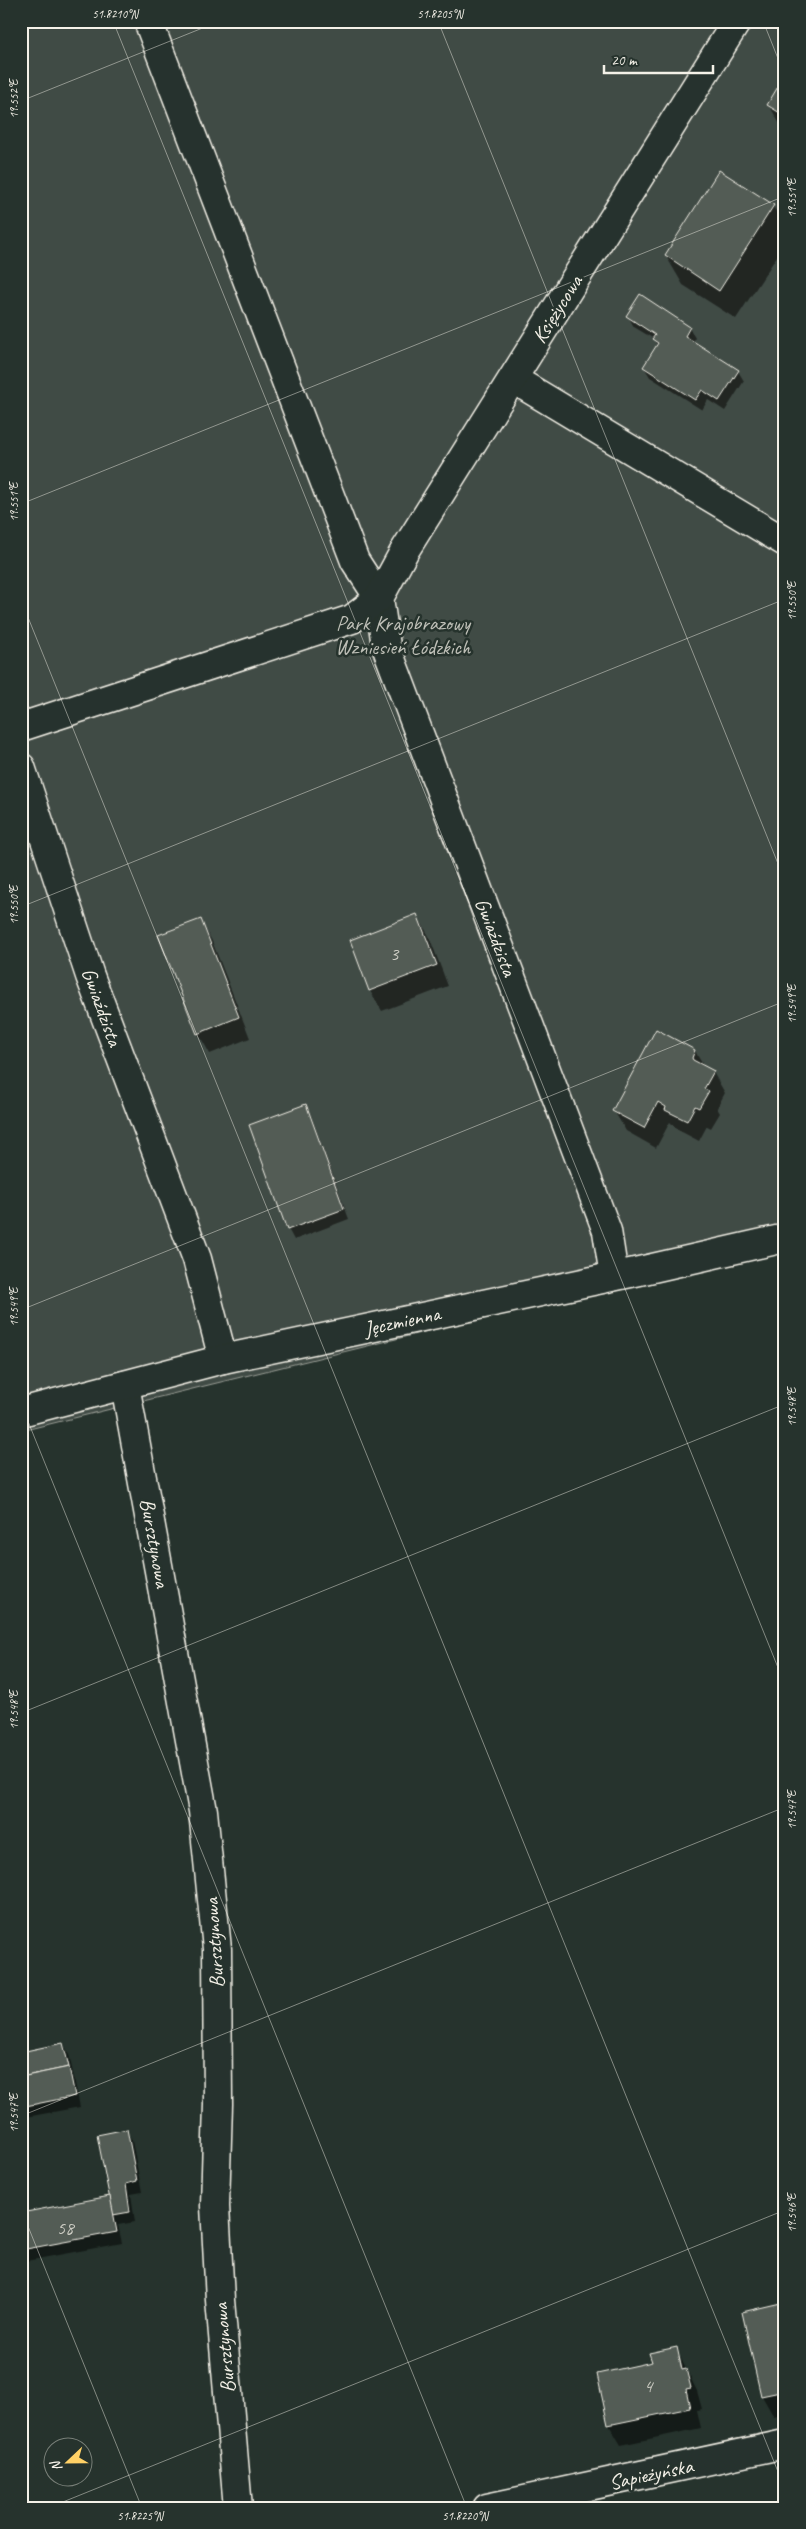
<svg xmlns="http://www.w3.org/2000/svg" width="806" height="2529" viewBox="0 0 806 2529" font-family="Caveat,sans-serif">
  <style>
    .green { fill: #414b45; stroke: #9a9e96 }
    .shadow { fill: #0007 }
    .building { fill: #525c55; stroke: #f4f1e8 }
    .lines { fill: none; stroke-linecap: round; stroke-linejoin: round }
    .minor-casing { stroke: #f4f1e8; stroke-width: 31 }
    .minor { stroke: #26332d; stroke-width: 28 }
    .ticks { fill: none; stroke: #f4f1e8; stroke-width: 1; stroke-opacity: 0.45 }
    .labels { text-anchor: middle; stroke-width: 5; stroke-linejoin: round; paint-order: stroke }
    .number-label { font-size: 19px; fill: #ccccc3 }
    .street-label { font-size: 21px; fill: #f4f1e8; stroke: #26332d }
    .park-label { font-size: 21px; fill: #bebfb7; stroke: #26332d }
    .neatline { fill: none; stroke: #f4f1e8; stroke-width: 2 }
    .ticks-label { font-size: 12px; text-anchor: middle; fill: #f4f1e8 }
  </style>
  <rect width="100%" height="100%" fill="#26332d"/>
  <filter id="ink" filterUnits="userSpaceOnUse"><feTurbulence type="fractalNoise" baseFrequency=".02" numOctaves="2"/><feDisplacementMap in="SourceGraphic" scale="10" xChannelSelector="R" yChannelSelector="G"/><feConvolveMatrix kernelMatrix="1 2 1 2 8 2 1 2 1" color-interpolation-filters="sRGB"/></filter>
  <g filter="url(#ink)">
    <polygon class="green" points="21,21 785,21 785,1248 555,1300 21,1431"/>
    <g class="shadow">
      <polygon points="785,78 785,128 781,126 769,105"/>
      <polygon points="773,206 785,227 785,244 736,319 683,285 666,256"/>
      <polygon points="628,316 689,327 695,338 693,342 738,371 744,381 725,411 708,400 702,410 650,377 644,367 657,346 654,339 634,327"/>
      <polygon points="417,916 429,936 448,986 382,1011 370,991 351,941"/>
      <polygon points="200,920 212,941 250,1038 210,1054 198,1033"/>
      <polygon points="656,1031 695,1051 704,1067 713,1072 725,1093 717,1108 720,1113 711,1128 707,1126 699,1141 678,1130 670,1122 656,1148 626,1131 614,1111"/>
      <polygon points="305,1106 311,1116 349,1219 294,1240 288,1229"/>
      <polygon points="63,2044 69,2054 80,2107 21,2118 21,2053"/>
      <polygon points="126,2131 132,2141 142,2192 131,2194 135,2222 118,2225 122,2243 21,2262 21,2214 111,2197"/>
      <polygon points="785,2304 785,2414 774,2417 762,2396 744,2313"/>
      <polygon points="676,2349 697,2391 702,2409 697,2410 701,2428 621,2445 609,2425 599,2375 653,2363"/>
    </g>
    <g class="building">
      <polygon points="785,75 785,116 767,105"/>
      <polygon points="719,170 774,205 719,291 665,255"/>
      <polygon points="640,294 690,327 685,336 739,370 719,401 702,390 695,400 643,367 658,343 652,339 655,335 626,316"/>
      <polygon points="417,914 437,965 369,991 350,940"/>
      <polygon points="201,919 239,1017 197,1034 158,935"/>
      <polygon points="656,1029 695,1050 692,1058 693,1060 714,1071 704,1089 709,1091 699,1108 695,1106 687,1121 665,1110 666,1107 658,1102 644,1128 612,1111"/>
      <polygon points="306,1104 344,1209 287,1230 249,1125"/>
      <polygon points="63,2043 69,2067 21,2077 21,2052"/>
      <polygon points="69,2067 75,2096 21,2107 21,2077"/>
      <polygon points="127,2129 137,2181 126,2184 130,2212 113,2215 97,2135"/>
      <polygon points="110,2196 117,2232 21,2250 21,2213"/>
      <polygon points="785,2302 785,2391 761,2396 742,2312"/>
      <polygon points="677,2347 682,2370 686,2369 691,2388 686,2389 690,2408 608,2425 597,2374 652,2362 649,2353"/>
    </g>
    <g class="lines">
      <defs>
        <g id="minor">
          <polyline points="148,21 355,561 379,598 386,646 607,1231 614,1276"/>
          <polyline points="513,379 785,542"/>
          <polyline points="21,727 352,619 379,598 405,550 737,21"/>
          <polyline points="21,767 90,976 197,1259 223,1359"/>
          <polyline points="125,1385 203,1811 217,1949 218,2104 215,2206 220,2300 238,2508"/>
          <polyline points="21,1412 223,1359 635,1272 785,1238"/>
          <polyline points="487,2508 785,2444"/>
        </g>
      </defs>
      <use href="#minor" class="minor-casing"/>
      <use href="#minor" class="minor"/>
    </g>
  </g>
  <path class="ticks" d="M113 21 785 1685M438 21 785 881M763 21 785 76M21 101 220 21M21 504 785 196M21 600 785 2489M21 907 785 599M21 1310 785 1001M21 1404 467 2508M21 1713 785 1404M21 2116 785 1807M21 2209 142 2508M48 2508 785 2210"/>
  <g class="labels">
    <g class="number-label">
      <text x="394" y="960">3</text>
      <text x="65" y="2234">58</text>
      <text x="648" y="2392">4</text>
    </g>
    <g class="street-label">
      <text transform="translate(557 309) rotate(-58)" y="7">Księżycowa</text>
      <text transform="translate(496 937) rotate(69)" y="7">Gwiaździsta</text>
      <text transform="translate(102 1007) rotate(70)" y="7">Gwiaździsta</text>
      <text transform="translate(402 1321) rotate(-12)" y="7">Jęczmienna</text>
      <text transform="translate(155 1543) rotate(80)" y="7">Bursztynowa</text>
      <text transform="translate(214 1943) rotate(-94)" y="7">Bursztynowa</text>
      <text transform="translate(224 2348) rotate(-95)" y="7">Bursztynowa</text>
      <text transform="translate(651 2474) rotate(-12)" y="7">Sapieżyńska</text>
    </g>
    <g class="park-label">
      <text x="403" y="630">Park Krajobrazowy<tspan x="403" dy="24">Wzniesień Łódzkich</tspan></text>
    </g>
  </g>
  <rect width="806" height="2529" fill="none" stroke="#26332d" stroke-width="55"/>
  <g transform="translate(68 2462) rotate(248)"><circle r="24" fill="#26332d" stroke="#787f78"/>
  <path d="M0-4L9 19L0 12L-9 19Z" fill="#ffd166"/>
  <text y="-8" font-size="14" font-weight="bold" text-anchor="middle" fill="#f4f1e8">N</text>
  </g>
  <path d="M604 65v8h109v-8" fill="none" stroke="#f4f1e8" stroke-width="2.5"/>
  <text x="611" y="65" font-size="15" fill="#f4f1e8" stroke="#26332d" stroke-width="4" paint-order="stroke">20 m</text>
  <rect x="28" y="28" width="750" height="2474" class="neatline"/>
  <g class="ticks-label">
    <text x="115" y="18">51.8210°N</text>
    <text x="440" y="18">51.8205°N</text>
    <text transform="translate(14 99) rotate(-90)" y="4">19.552°E</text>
    <text transform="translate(792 198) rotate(-90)" y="4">19.551°E</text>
    <text transform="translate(14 502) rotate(-90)" y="4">19.551°E</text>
    <text transform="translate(792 601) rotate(-90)" y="4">19.550°E</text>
    <text transform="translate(14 905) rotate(-90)" y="4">19.550°E</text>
    <text transform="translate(792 1004) rotate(-90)" y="4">19.549°E</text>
    <text transform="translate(14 1307) rotate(-90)" y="4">19.549°E</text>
    <text transform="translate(792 1407) rotate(-90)" y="4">19.548°E</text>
    <text transform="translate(14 1710) rotate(-90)" y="4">19.548°E</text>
    <text transform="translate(792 1810) rotate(-90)" y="4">19.547°E</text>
    <text transform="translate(14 2113) rotate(-90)" y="4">19.547°E</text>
    <text transform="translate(792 2213) rotate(-90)" y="4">19.546°E</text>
    <text x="140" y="2520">51.8225°N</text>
    <text x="465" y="2520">51.8220°N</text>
  </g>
</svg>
